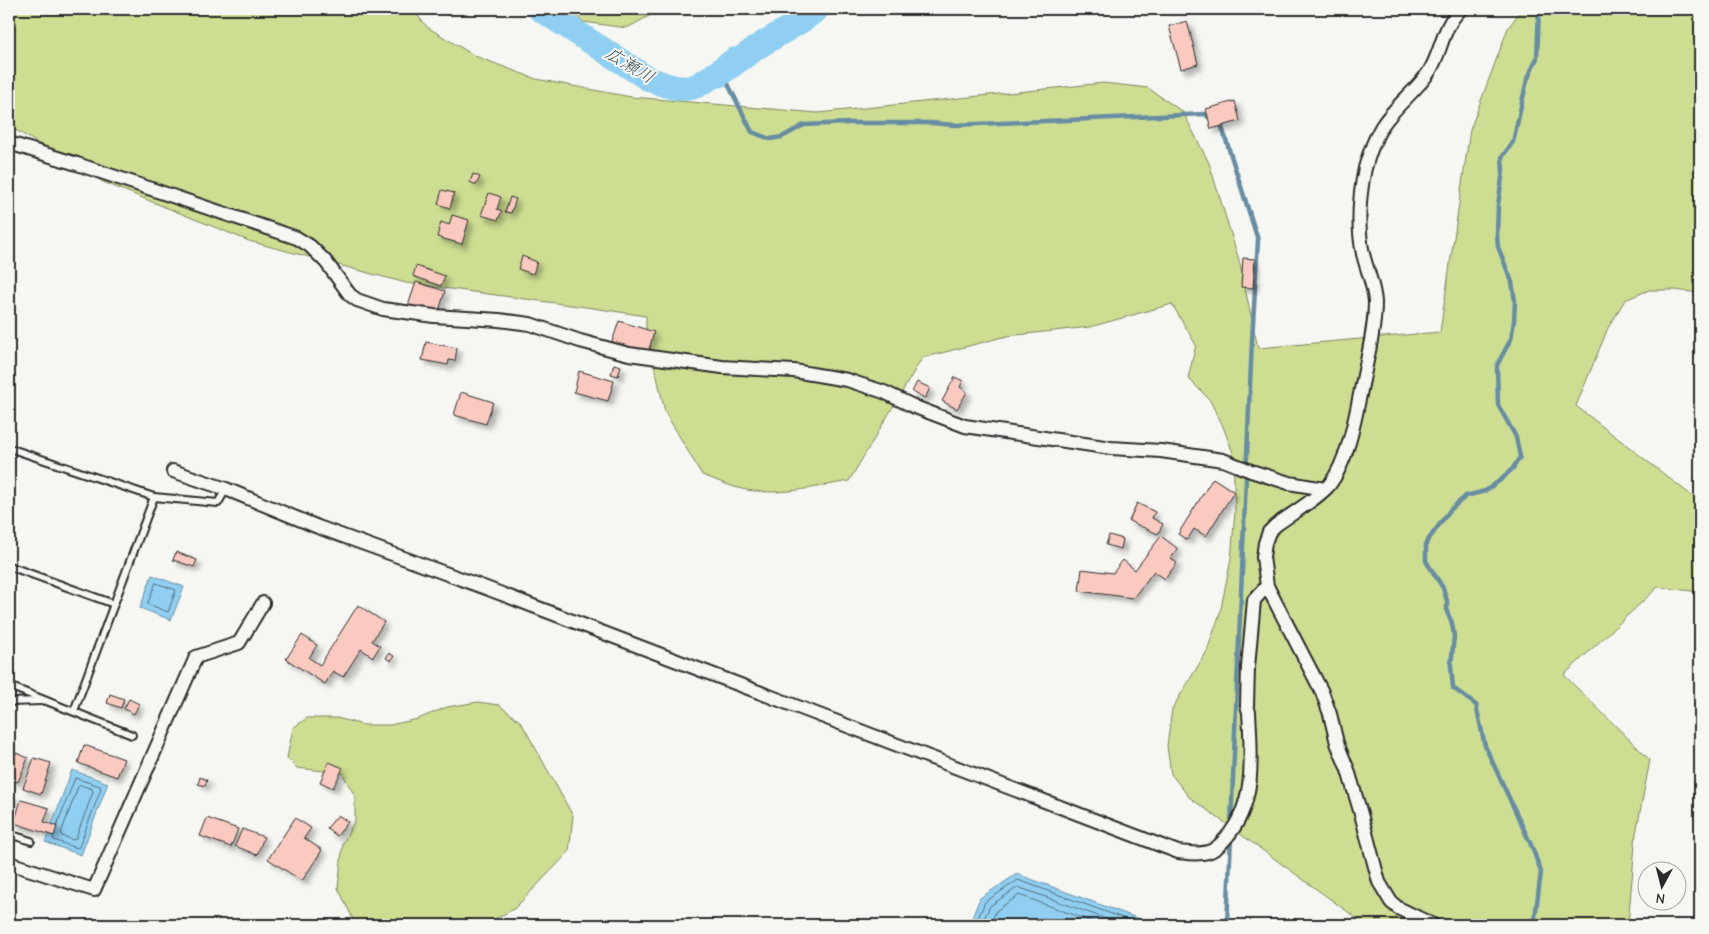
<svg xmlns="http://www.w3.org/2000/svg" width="1709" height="934" viewBox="0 0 1709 934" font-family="'Comic Neue','Klee One',sans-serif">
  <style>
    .green { fill: #cdde92; stroke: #7c845e }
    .water { fill: #90cff1; stroke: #688da2 }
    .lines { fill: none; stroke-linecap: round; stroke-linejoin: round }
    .shore { stroke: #536d7a; stroke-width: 1 }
    .stream { stroke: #688da2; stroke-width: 4.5 }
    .river { stroke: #90cff1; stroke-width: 25 }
    .building { fill: #facac0; stroke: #2b2b2b; filter: url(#shadow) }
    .service-casing { stroke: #2b2b2b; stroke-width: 10 }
    .minor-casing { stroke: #2b2b2b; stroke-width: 16 }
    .service { stroke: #f6f6f2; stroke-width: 6 }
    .minor { stroke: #f6f6f2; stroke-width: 12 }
    .labels { text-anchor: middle; stroke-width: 4; stroke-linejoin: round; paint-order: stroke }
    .water-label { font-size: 18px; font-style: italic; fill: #44545c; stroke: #f6f6f2 }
  </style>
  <defs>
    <filter id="shadow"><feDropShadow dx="4.5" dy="4.5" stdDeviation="2.5" flood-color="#0004"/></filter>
  </defs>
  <rect width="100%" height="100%" fill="#f6f6f2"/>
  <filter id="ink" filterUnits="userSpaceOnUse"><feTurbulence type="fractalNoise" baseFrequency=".02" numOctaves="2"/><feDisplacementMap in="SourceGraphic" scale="10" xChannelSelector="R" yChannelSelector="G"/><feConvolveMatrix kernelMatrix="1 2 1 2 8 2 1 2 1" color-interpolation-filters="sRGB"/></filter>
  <g filter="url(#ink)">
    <g class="green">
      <path d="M9 9H412L427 27 475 56 536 79 631 97 818 113 1103 83 1148 88 1183 112 1209 163 1239 260 1258 348 1440 332 1470 130 1508 28 1522 9H1700V293L1675 290H1649L1625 300 1608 328 1576 406 1700 502V592L1658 587 1564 675 1650 760 1636 833 1628 925H1366L1189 797 1171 774 1167 746 1172 709 1207 651 1220 613 1231 559 1235 511 1233 453 1222 424 1209 399 1188 378 1196 345 1172 304 1090 327 1007 336 922 358 849 481C815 487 777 497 742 489 728 486 715 479 702 475L665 412 646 328V316L593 308 406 283 249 241 103 182 9 126Z"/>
      <polygon points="569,9 662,9 627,28 583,22"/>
      <polygon points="478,702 499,705 521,722 573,816 569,852 514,909 483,925 356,925 338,888 343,843 355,820 355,796 342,773 297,768 287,758 293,728 307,718 337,718 363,725 390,725 418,719 447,707"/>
    </g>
    <g class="water">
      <polygon points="152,575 184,587 171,620 140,608"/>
      <polygon points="72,770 108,783 81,855 45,842"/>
      <polygon points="1017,874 1156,925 969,925 980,898"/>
    </g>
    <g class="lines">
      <g class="shore">
        <polygon points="156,583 176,590 168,612 148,604"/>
        <polygon points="81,785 92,789 93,792 76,838 73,840 62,836 61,833 78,787"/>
        <polyline points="53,837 54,840 76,848 79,847 101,789 100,786 75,778 57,825"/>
        <polyline points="975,925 985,902 1018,880 1142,925"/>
        <polyline points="981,925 990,906 1018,887 1123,925"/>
        <polyline points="990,925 996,911 1019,895 1102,925"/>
      </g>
      <g class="stream">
        <polyline points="719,75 728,84 752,132 770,139 782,137 804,125 849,123 931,123 954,125 1205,114 1208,117 1213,115"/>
        <polyline points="1220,121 1258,240 1252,340 1231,824"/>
        <polyline points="1227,925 1231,837"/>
        <polyline points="1528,925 1535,918 1541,872 1532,847 1485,746 1476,705 1453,688 1451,666 1454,636 1452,623 1447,612 1447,601 1443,588 1426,561 1426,543 1450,510 1466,496 1485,491 1502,479 1513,468 1520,457 1516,437 1498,405 1497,365 1511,339 1514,321 1515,301 1512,282 1498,247 1497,234 1498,205 1503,171 1502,157 1513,142 1527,80 1537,58 1539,9"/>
      </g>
      <g class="river">
        <path d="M540 9 647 78C660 83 675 90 689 88 702 86 723 68 734 60L719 75"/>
        <polyline points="721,73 759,46 804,19 817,9"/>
      </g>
    </g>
    <g class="building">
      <polygon points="1187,21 1198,64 1181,69 1169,26"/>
      <polygon points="1235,101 1240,121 1211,129 1206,109"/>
      <polygon points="473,174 480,177 476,185 470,182"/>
      <polygon points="442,190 454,193 450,208 438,204"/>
      <polygon points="489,193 501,197 497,209 502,211 498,220 481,215"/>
      <polygon points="510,197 516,199 511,213 505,212"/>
      <polygon points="452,215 469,220 462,244 437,237 441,222 449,225"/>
      <polygon points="522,256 537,262 533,274 518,269"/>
      <polygon points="1243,258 1255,259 1253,288 1241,287"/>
      <polygon points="416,266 445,276 441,286 413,276"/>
      <polygon points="416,282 445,291 438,315 408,306"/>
      <polygon points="619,321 654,332 648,353 612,342"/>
      <polygon points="426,342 457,348 455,361 449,360 448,365 422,360"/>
      <polygon points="614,364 621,366 618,376 611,374"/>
      <polygon points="579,371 614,381 608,401 574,392"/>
      <polygon points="955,377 963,381 960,387 967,392 957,409 942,401"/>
      <polygon points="917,382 930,388 925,398 912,392"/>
      <polygon points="461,392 493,402 486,424 454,415"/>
      <polygon points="1213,478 1234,492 1206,536 1194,529 1187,540 1178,534"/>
      <polygon points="1137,503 1155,512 1152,518 1163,524 1158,534 1129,521"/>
      <polygon points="1109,535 1123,539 1121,549 1106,545"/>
      <polygon points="1161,536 1178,549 1171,558 1177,563 1165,579 1154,571 1133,598 1079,591 1082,569 1113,573 1123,560 1135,570"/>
      <polygon points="176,552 197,560 194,567 173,560"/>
      <polygon points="358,605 384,622 372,641 380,646 373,657 361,649 343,677 333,671 325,684 286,659 302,635 317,645 309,658 320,665"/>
      <polygon points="389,653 394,656 391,661 386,658"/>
      <polygon points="110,694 124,699 121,708 107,703"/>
      <polygon points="129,699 139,704 134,714 124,709"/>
      <polygon points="84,745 124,759 117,777 78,763"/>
      <polygon points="9,750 28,758 18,782 9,778"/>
      <polygon points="34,758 51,763 41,794 23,788"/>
      <polygon points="329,762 343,768 333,788 320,782"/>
      <polygon points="200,777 207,780 205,786 198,784"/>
      <polygon points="9,795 14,796 9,811"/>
      <polygon points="21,800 49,808 44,822 57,826 54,836 14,823"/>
      <polygon points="338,815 348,822 337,836 327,828"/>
      <polygon points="207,818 238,829 231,847 200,836"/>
      <polygon points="295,818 311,828 304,838 322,850 302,881 268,859"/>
      <polygon points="242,829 264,837 257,855 235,846"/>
      <polygon points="230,920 237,925 225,925"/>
    </g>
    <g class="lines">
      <defs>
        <g id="service">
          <polyline points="9,448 154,497 218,503 226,489"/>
          <polyline points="9,566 114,604"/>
          <polyline points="9,686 132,735"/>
          <polyline points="9,702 42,701"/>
          <polyline points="74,711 154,497"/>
          <polyline points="9,834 31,841"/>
        </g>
        <g id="minor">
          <polyline points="9,143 77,164 297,238 310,246 326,262 350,295 357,300 383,309 434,316 499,320 530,324 580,341 629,354 722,367 794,371 847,380 884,392 915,407 965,426 1111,448 1161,451 1223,460 1251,471 1289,483 1325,489"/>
          <path d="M173 471 226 489 318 527 486 588 1178 852C1188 853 1198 855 1208 852 1215 850 1222 843 1226 838 1257 803 1251 755 1249 712L1247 706 1248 667 1254 600 1267 586"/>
          <polyline points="9,863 94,890 196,657 239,643 263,603"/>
          <path d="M1433 925 1398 908 1391 902 1379 882 1361 814 1348 770 1337 743 1330 714 1322 692 1267 586 1263 557 1265 543 1269 532 1276 525C1291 514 1319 498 1330 484 1350 457 1356 412 1363 380 1368 355 1375 328 1375 302 1374 286 1367 270 1363 254 1357 226 1359 197 1365 168 1369 154 1374 139 1382 126 1395 106 1415 92 1429 72 1442 52 1442 26 1461 9"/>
        </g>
      </defs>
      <use href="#service" class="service-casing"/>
      <use href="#minor" class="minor-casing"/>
      <use href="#service" class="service"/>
      <use href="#minor" class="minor"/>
    </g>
  </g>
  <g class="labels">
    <g class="water-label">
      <text transform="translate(630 65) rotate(31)" y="6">広瀬川</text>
    </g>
  </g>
  <rect width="1709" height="934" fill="none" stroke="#f6f6f2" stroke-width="30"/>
  <rect x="15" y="15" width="1679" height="904" fill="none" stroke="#2b2b2b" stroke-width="2" filter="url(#ink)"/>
  <g transform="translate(1662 886) rotate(187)"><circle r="24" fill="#f6f6f2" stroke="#a5a5a2"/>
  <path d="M0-4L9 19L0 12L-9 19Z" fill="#2b2b2b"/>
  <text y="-8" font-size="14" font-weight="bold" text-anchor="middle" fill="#2b2b2b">N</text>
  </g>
</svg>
